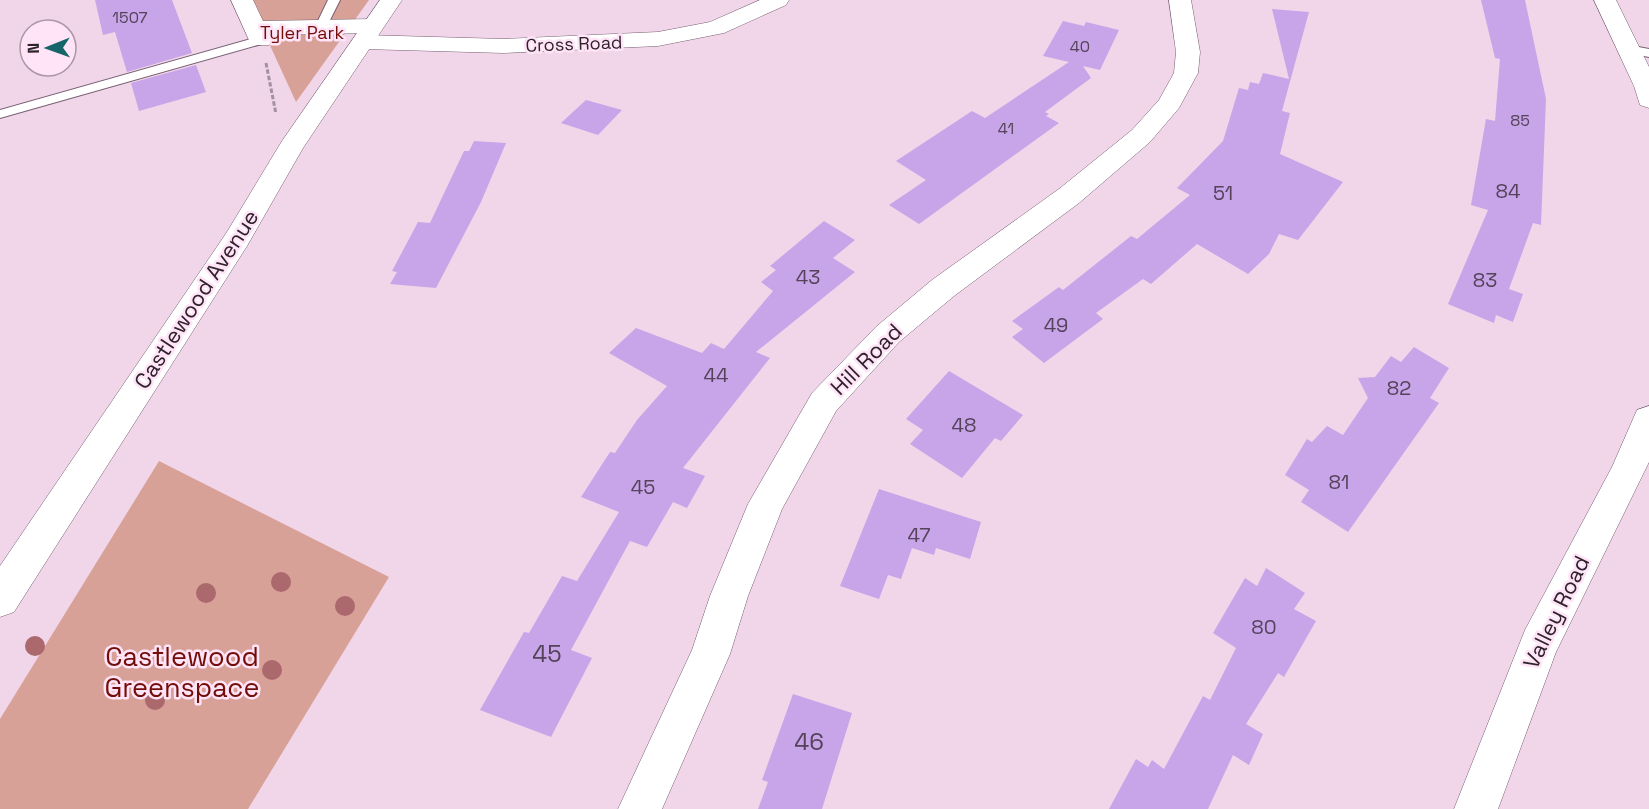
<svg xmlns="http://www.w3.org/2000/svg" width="1649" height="809" viewBox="0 0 1649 809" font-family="'Space Grotesk',sans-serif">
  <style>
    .green { fill: #d8a197 }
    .building { fill: #c8a4e9 }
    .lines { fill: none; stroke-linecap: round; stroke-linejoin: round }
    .service-casing { stroke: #775f71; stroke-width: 2 }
    .minor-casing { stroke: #775f71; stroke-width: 1 }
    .tertiary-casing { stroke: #775f71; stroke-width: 1 }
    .path { stroke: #a4909f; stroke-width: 3; stroke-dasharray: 4.5 2; stroke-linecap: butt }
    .service { fill: #fff; fill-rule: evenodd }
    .minor { fill: #fff; fill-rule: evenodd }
    .tertiary { fill: #fff; fill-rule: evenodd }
    .tree { fill: #ab686d }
    .labels { text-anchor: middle; stroke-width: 5; stroke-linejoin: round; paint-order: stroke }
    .far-number-label { font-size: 16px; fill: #54435a }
    .far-park-label { font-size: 18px; fill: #720e07; stroke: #ffe3f7 }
    .far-street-label { font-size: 18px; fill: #2d232a; stroke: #ffe3f7 }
    .number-label { font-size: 20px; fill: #54435a }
    .street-label { font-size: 22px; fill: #2d232a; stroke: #ffe3f7 }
    .near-number-label { font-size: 24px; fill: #54435a }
    .near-park-label { font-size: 27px; fill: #720e07; stroke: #ffe3f7 }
  </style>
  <rect width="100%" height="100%" fill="#f1d6ea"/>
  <g class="green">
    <polygon points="249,0 369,0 296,102"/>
    <polygon points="159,461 389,577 248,809 0,809 0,719"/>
  </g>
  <g class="building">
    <polygon points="95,0 172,0 192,53 127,72 115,32 103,35"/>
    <polygon points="1481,0 1525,0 1546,99 1541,225 1533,223 1509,289 1523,294 1513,322 1496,315 1494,323 1448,304 1488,210 1471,205 1486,119 1495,121 1500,59 1495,58"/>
    <polygon points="1272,9 1309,12 1282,111 1290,113 1280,154 1343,182 1298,240 1279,234 1269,254 1248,274 1197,244 1151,284 1143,279 1096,313 1103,319 1044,363 1012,337 1023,329 1012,321 1059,287 1063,290 1131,236 1137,239 1190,195 1177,188 1223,141 1239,88 1248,90 1250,82 1259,84 1263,73 1289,79"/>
    <polygon points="1063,21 1084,26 1086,22 1119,30 1100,70 1083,66 1091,78 1045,112 1049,114 1046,116 1059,123 919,224 889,205 926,180 896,161 972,111 985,118 1069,62 1043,56"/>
    <polygon points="196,65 206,92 139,111 131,83"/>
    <polygon points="586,100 622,110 598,135 561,123"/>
    <polygon points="474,141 506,143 481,202 436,288 390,284 397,272 392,271 418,222 430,223 464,151 469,151"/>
    <polygon points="824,221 855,240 833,258 855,272 756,352 770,358 683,468 705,476 687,508 673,502 647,547 630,541 571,650 592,658 551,737 480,710 524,632 529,633 562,576 577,581 619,512 581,497 610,452 615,453 637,420 667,386 609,353 636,328 702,353 711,343 724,349 773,291 761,282 776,270 770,266"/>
    <polygon points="1414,347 1449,368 1430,398 1439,403 1348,532 1301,502 1309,490 1285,475 1307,439 1312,442 1327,426 1343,435 1368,398 1358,378 1375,377 1391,356 1401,362"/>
    <polygon points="949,371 1023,415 1001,441 995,438 962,478 910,444 923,430 906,419"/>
    <polygon points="879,489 981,522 970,559 936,548 934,555 912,548 901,579 888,575 879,599 840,586"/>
    <polygon points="1266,568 1305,593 1294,609 1316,621 1284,677 1278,673 1246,724 1263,734 1249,765 1233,755 1208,809 1109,809 1136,759 1148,767 1152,760 1164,769 1203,696 1210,700 1236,648 1213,633 1245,578 1257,586"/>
    <polygon points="793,694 852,713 822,809 758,809 768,782 762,780"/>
  </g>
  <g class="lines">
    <defs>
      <g id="service">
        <polygon points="328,0 340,0 325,30 317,30 315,27"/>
        <polygon points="261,36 267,40 265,43 0,118 0,110"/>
        <polygon points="1628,45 1649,49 1649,57 1623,52 1623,46"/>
      </g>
      <g id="minor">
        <polygon points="231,0 253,0 263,21 372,19 380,21 383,26 380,31 372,33 270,35 273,40 269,45 253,45 249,40"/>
        <polygon points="760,0 789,0 786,5 724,33 658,46 504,53 364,49 356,47 352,42 356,37 364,35 504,39 658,32 710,22"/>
        <polygon points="1169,0 1191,0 1200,52 1198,73 1179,108 1150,142 1079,203 954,296 899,342 836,411 782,509 748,596 730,654 662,809 618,809 692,650 710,596 748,504 812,393 877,326 932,280 1059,189 1132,130 1159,100 1174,73 1176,52"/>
        <polygon points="1594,0 1616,0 1649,67 1649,108 1640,105 1634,86"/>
        <polygon points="1649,406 1649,462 1556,652 1498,809 1454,809 1525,630 1612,467 1637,410"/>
      </g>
      <polygon id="tertiary" points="380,0 402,0 303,148 247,246 14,612 0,617 0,566 227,232 282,141"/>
    </defs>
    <use href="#service" class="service-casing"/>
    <use href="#minor" class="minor-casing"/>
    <use href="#tertiary" class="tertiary-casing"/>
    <polyline class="path" points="266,63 276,114"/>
    <use href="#service" class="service"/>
    <use href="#minor" class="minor"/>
    <use href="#tertiary" class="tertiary"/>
  </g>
  <g class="tree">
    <circle cx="281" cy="582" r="10"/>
    <circle cx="206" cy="593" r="10"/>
    <circle cx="345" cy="606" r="10"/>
    <circle cx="35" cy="646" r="10"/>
    <circle cx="272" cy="670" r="10"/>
    <circle cx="155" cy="700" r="10"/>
  </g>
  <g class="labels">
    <g class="far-number-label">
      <text x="130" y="23">1507</text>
      <text x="1080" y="52">40</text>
      <text x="1520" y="126">85</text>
      <text x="1006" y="134">41</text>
    </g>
    <g class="far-park-label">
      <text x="302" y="39">Tyler Park</text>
    </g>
    <g class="far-street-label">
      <text transform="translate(574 44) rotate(-2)" y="6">Cross Road</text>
    </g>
    <g class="number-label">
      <text x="1508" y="198">84</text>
      <text x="1223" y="200">51</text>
      <text x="808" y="284">43</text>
      <text x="1485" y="287">83</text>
      <text x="1056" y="332">49</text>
      <text x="716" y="382">44</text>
      <text x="1399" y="395">82</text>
      <text x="964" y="432">48</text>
      <text x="1339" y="489">81</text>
      <text x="643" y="494">45</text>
      <text x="919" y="542">47</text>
      <text x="1264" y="634">80</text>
    </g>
    <g class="street-label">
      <text transform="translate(196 299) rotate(-57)" y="8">Castlewood Avenue</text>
      <text transform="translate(866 359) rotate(-45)" y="8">Hill Road</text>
      <text transform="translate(1556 612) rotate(-64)" y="8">Valley Road</text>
    </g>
    <g class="near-number-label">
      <text x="547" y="662">45</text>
      <text x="809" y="750">46</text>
    </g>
    <g class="near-park-label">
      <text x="182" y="666">Castlewood<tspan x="182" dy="31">Greenspace</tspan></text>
    </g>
  </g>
  <g transform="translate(48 48) rotate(269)"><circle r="28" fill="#ffe3f7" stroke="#ab96a5" stroke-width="1.5"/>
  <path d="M0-4.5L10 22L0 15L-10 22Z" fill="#166568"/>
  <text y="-9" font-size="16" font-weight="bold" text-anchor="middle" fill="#2d232a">N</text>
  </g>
</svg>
